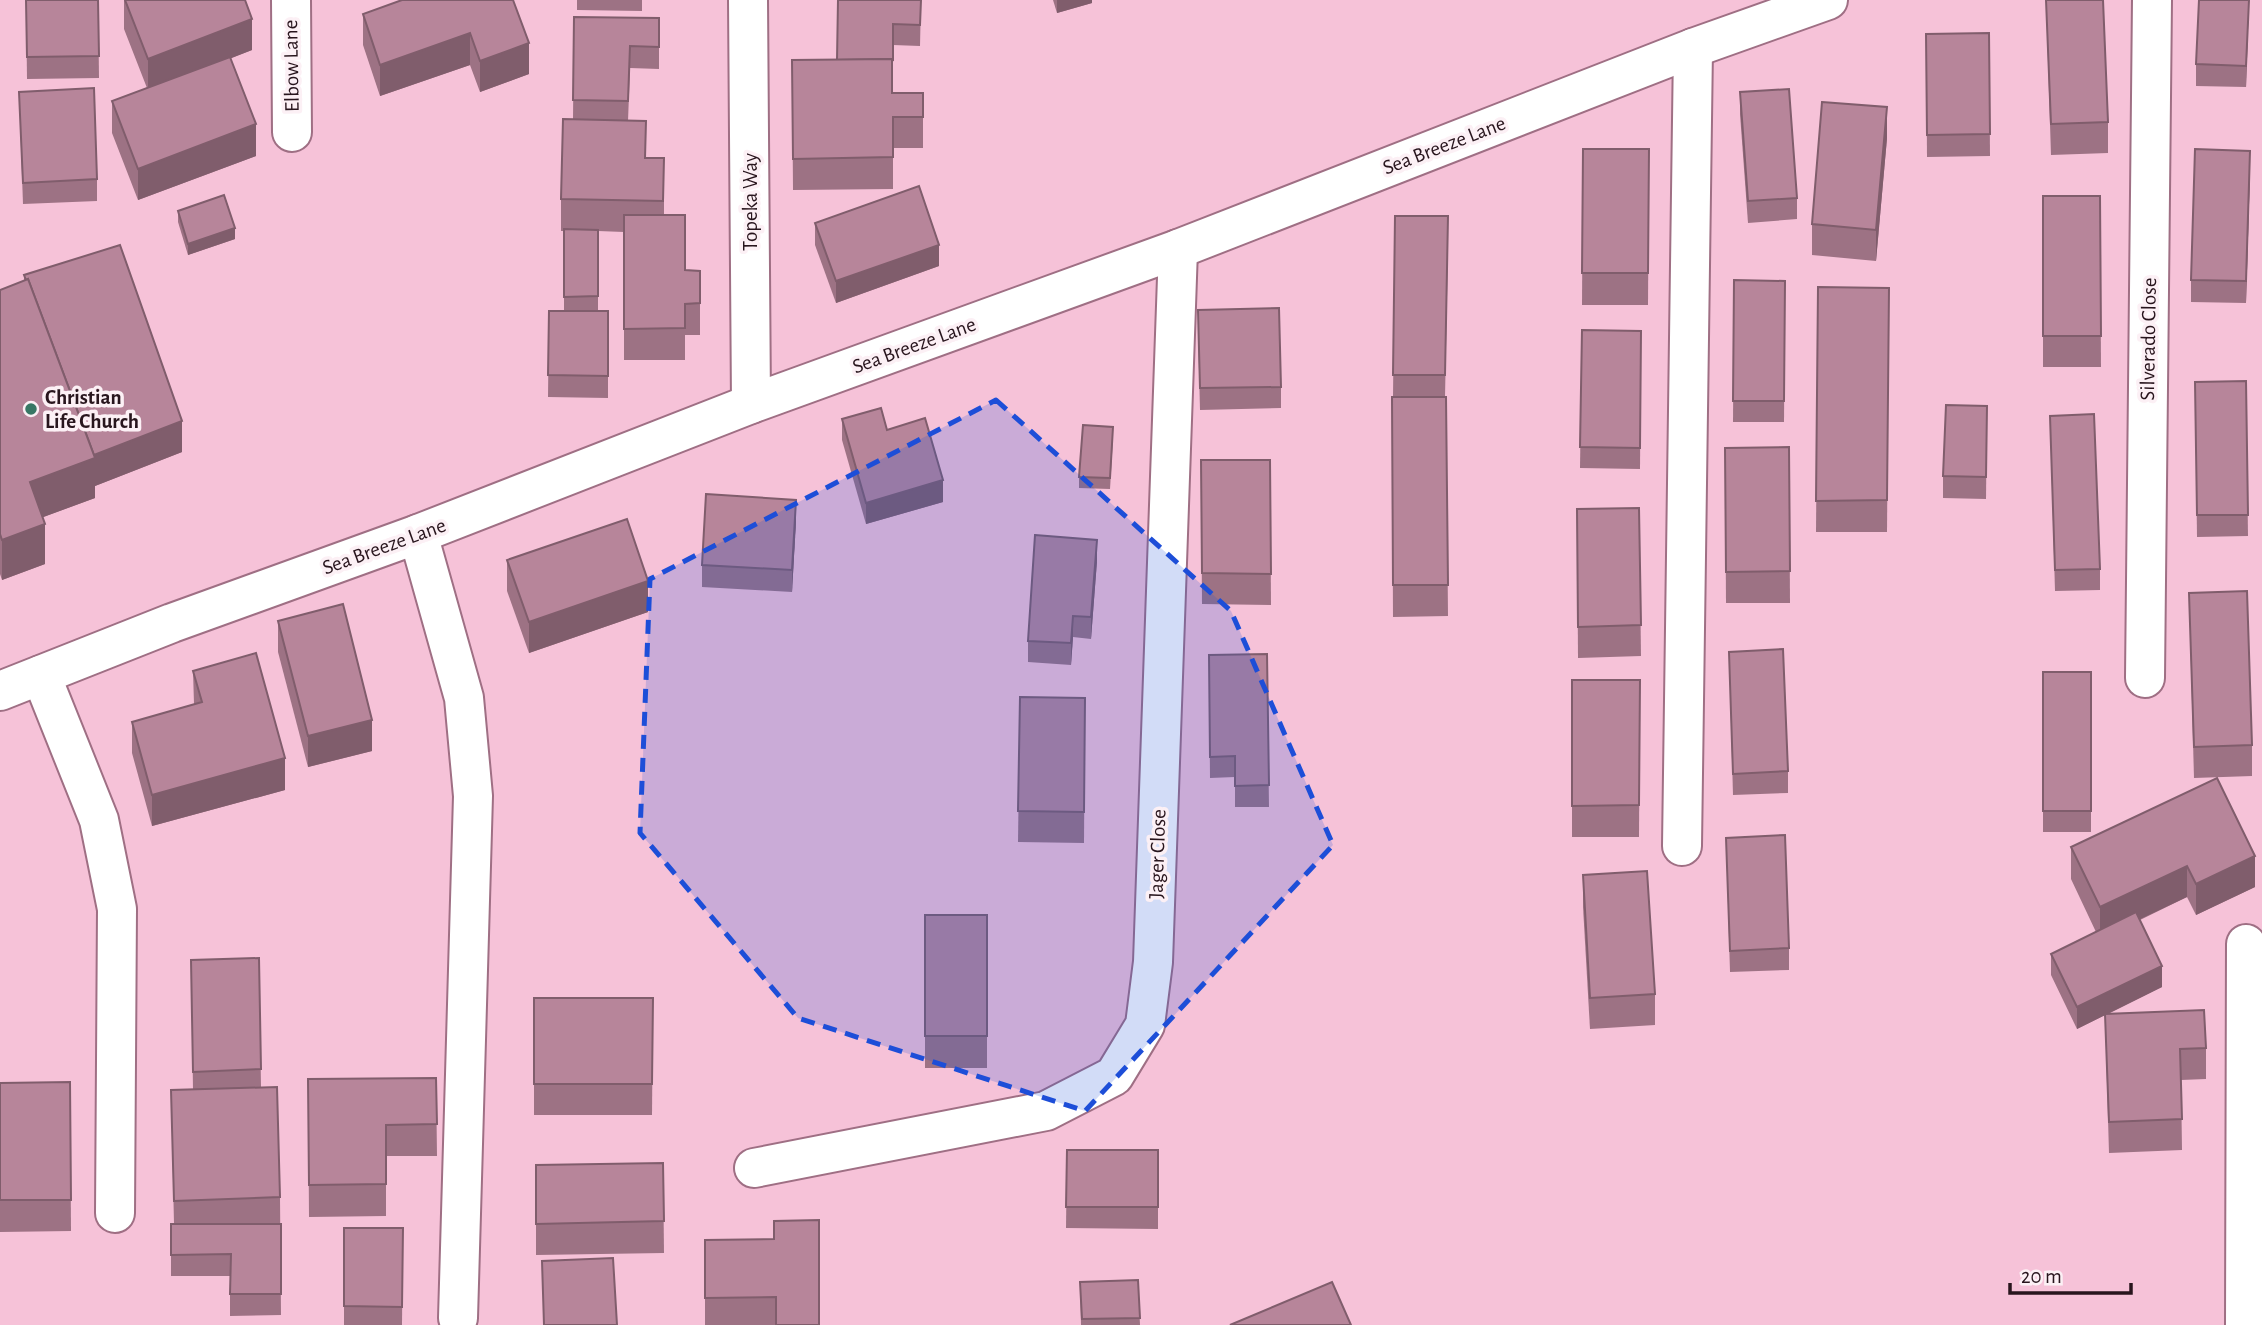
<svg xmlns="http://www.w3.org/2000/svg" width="2262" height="1325" viewBox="0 0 2262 1325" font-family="'Alegreya Sans',sans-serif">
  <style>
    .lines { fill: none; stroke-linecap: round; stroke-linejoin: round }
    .minor-casing { stroke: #9f6f84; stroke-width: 42 }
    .minor { stroke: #fff; stroke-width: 38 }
    .wall { fill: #9d7284 }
    .shaded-wall { fill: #805d6c }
    .building { fill: #b7859a; stroke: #805d6c; stroke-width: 2 }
    .marked { fill: #1d4ed8; fill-opacity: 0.2; stroke: #1d4ed8; stroke-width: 5; stroke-dasharray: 14 9; stroke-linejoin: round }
    .poi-dot { fill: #387765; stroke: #fcf0f5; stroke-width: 2.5 }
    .labels { text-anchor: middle; stroke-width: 7; stroke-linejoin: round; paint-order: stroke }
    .street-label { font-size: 21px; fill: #28151d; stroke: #fcf0f5 }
    .poi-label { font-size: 21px; font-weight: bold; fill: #28151d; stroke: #fcf0f5; text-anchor: start }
  </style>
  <rect width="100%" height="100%" fill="#f6c2d8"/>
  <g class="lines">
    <defs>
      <g id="minor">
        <polyline points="291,0 292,132"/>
        <polyline points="748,0 751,404"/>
        <polyline points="418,534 464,698 473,796 458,1318"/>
        <polyline points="41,675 99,820 117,909 115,1213"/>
        <polyline points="2145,678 2152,0"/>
        <polyline points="0,691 172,623 418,534 751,404 1178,249 1693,48 1828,0"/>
        <polyline points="1682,846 1693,48"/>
        <polyline points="754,1168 1046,1111 1114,1076 1145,1025 1153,962 1178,249"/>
        <polyline points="2245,1325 2246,944"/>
      </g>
    </defs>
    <use href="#minor" class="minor-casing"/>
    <use href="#minor" class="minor"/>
  </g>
  <g class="wall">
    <polygon points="26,0 98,0 99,78 27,79"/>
    <polygon points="124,0 245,0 252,50 231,58 256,156 138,200 112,133 112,101 147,88 124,29"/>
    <polygon points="513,0 529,74 480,92 470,65 380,96 363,45 363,14"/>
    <polygon points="577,0 642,0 642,11 577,10"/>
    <polygon points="921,0 920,46 893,45 892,93 923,93 923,148 893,148 893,189 793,190 792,60 837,60"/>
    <polygon points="1053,0 1092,0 1092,3 1057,13"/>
    <polygon points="2046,0 2103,0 2108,122 2108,153 2051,155"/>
    <polygon points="2249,0 2246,87 2196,86 2196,64"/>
    <polygon points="574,17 659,18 659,69 630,68 628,121 646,158 664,189 664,215 685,270 700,271 700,335 685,335 685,360 624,360 624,232 598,231 598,311 608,311 608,398 548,397 549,311 564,311 564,231 561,231 561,199 573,119"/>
    <polygon points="1989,33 1990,156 1927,157 1926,34"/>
    <polygon points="19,92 97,179 97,201 23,204"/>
    <polygon points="1740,92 1797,198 1797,219 1748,223 1740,114"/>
    <polygon points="1887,138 1876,261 1812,255 1812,224"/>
    <polygon points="1583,149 1649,149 1648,305 1582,305"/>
    <polygon points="2250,172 2246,303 2191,302 2191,280"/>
    <polygon points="2043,196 2100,196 2101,367 2043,367"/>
    <polygon points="178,211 235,239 188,255 178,222"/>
    <polygon points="1395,216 1448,247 1445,397 1446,397 1448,616 1393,617 1392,397 1393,397"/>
    <polygon points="815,223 939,266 836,303 815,245"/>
    <polygon points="24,275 182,452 95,486 95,498 43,517 45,564 2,580 0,574 0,290 24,281"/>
    <polygon points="1734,280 1785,281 1784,422 1733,422"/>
    <polygon points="1818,287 1889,288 1887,532 1816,532"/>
    <polygon points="1582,330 1641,331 1640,469 1580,468"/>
    <polygon points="1198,332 1281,387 1281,408 1200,410"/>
    <polygon points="2246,381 2248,536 2197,537 2195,382"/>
    <polygon points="1987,406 1986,499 1943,498 1943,476"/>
    <polygon points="2050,416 2100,569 2100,590 2055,591"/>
    <polygon points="842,419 887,430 943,502 866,524 842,440"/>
    <polygon points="1113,438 1110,489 1079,488 1079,477"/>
    <polygon points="1789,447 1790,603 1726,603 1725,448"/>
    <polygon points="1201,460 1270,460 1271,605 1202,604"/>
    <polygon points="1639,508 1641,656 1578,658 1577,509"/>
    <polygon points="796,521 792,592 702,587 702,565"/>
    <polygon points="507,560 648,612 529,653 507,591"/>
    <polygon points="1097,561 1091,639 1073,637 1071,665 1028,662 1028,641"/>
    <polygon points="2189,593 2252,745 2252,776 2194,778"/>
    <polygon points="278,621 372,751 308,767 278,652"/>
    <polygon points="1729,652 1788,771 1788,793 1733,795"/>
    <polygon points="1267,654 1269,807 1235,807 1235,777 1210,778 1209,655"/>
    <polygon points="193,671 285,790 152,826 132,753 132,722 194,704"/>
    <rect x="2043" y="672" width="48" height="160"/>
    <polygon points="1572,680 1640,680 1639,837 1572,837"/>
    <polygon points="1020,697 1085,698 1084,843 1018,842"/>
    <polygon points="2217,778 2255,887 2196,915 2187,897 2140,920 2162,987 2108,1014 2206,1048 2206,1079 2181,1080 2182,1150 2109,1153 2105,1015 2077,1029 2051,975 2051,954 2096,932 2071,879 2071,847"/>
    <polygon points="1726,838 1789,948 1789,970 1730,972"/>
    <polygon points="1583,875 1655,994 1655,1025 1590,1029 1583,907"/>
    <rect x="925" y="915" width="62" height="153"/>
    <polygon points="259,958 261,1087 280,1197 281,1315 230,1316 230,1276 171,1276 171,1224 174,1224 171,1090 193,1089 191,960"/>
    <polygon points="534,998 653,998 652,1115 534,1115"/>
    <polygon points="436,1078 437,1156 386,1156 386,1216 309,1217 308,1079"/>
    <polygon points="70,1082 71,1231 0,1232 0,1083"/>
    <polygon points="1067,1150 1158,1150 1158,1229 1066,1228"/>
    <polygon points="663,1163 664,1253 536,1255 536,1165"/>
    <polygon points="774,1221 819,1325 705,1325 705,1240 774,1239"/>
    <polygon points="344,1228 403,1228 402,1325 344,1325"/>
    <polygon points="1138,1280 1140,1325 1081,1325 1080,1282"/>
  </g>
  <g class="shaded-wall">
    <polygon points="1057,0 1092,0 1092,3 1057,13"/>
    <polygon points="2249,0 2246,87 2246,66"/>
    <polygon points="252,19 252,50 148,91 148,59"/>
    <polygon points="470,33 470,65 380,96 380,65"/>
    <polygon points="529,43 529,74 480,92 480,61"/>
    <polygon points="1887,107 1887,138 1876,261 1876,230"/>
    <polygon points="256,124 256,156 138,200 138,169"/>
    <polygon points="2250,151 2250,172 2246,303 2246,281"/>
    <polygon points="235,228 235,239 188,255 188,244"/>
    <polygon points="939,245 939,266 836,303 836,281"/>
    <polygon points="182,421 182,452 95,486 95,498 30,522 30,482 91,456"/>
    <polygon points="943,480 943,502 866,524 866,503"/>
    <polygon points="796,500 796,521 792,592 792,570"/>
    <polygon points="45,524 45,564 2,580 2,540"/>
    <polygon points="1097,540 1097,561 1091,639 1091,617"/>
    <polygon points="648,581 648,612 529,653 529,622"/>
    <polygon points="1073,616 1073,637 1071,665 1071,643"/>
    <polygon points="372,720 372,751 308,767 308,736"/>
    <polygon points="285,758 285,790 152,826 152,795"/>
    <polygon points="2255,856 2255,887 2196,915 2196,884"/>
    <polygon points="2187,866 2187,897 2100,938 2100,907"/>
    <polygon points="2162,966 2162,987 2077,1029 2077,1007"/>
  </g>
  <g class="building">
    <polygon points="26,0 98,0 99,56 27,57"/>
    <polygon points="125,0 245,0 252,19 148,59"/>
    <polygon points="402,0 513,0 529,43 480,61 470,33 380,65 363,14"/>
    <polygon points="838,0 921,0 920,25 893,24 893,61 892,59 837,60"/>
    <polygon points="2046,0 2103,0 2108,122 2051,124"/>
    <polygon points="2199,0 2249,0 2246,66 2196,64"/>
    <polygon points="574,17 659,18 659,47 630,46 628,101 573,100"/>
    <polygon points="1989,33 1990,134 1927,135 1926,34"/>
    <polygon points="230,57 256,124 138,169 112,101"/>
    <polygon points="892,59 892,93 923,93 923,117 893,117 893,157 793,159 792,60"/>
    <polygon points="94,88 97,179 23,183 19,92"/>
    <polygon points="1789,89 1797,198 1748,201 1740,92"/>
    <polygon points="1822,102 1887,107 1876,230 1812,224"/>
    <polygon points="563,119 646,121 645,158 664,158 663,201 561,199"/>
    <polygon points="1583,149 1649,149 1648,273 1582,273"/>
    <polygon points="2195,149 2250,151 2246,281 2191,280"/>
    <polygon points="919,186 939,245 836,281 815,223"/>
    <polygon points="224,195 235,228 188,244 178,211"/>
    <polygon points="2043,196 2100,196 2101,336 2043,336"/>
    <polygon points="624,215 685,215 685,270 700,271 700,303 685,304 685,328 624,329"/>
    <polygon points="1395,216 1448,216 1445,375 1393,375"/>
    <polygon points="564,229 598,230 598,296 564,297"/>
    <polygon points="120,245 182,421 94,455 28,279 26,280 24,275"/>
    <polygon points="28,279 95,458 30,482 45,524 2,540 0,534 0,290"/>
    <polygon points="1734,280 1785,281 1784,401 1733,401"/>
    <polygon points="1818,287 1889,288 1887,500 1816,501"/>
    <polygon points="1279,308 1281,387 1200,388 1198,310"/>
    <polygon points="549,311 608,311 608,376 548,375"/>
    <polygon points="1582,330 1641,331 1640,448 1580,447"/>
    <polygon points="2246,381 2248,515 2197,515 2195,382"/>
    <polygon points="1392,397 1446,397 1448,585 1393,585"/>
    <polygon points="1946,405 1987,406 1986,477 1943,476"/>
    <polygon points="881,408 887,430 925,418 943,480 866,503 842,419"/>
    <polygon points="2094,414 2100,569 2055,570 2050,416"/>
    <polygon points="1083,425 1113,427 1110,478 1079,477"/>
    <polygon points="1789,447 1790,571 1726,572 1725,448"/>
    <polygon points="1201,460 1270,460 1271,574 1202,573"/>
    <polygon points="706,494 796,500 792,570 702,565"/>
    <polygon points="1639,508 1641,625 1578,627 1577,509"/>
    <polygon points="627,519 648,581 529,622 507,560"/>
    <polygon points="1035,535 1097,540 1091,617 1073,616 1071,643 1028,641"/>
    <polygon points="2247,591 2252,745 2194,747 2189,593"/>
    <polygon points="343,604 372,720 308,736 278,621"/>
    <polygon points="1783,649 1788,771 1733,774 1729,652"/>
    <polygon points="256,653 285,758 152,795 132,722 202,702 193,671"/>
    <polygon points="1267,654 1269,785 1235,786 1235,756 1210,757 1209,655"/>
    <rect x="2043" y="672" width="48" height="139"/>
    <polygon points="1572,680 1640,680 1639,805 1572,806"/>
    <polygon points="1020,697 1085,698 1084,812 1018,811"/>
    <polygon points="2217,778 2255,856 2196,884 2187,866 2100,907 2071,847"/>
    <polygon points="1785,835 1789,948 1730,951 1726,838"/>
    <polygon points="1647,871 1655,994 1590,998 1583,875"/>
    <polygon points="2136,912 2162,966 2077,1007 2051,954"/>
    <rect x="925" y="915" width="62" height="121"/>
    <polygon points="259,958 261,1069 193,1072 191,960"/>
    <polygon points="534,998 653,998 652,1084 534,1084"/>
    <polygon points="2204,1010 2206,1048 2180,1049 2182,1119 2109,1122 2105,1014"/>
    <polygon points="436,1078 437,1124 386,1125 386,1184 309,1185 308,1079"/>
    <polygon points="70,1082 71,1200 0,1200 0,1083"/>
    <polygon points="277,1087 280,1197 174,1201 171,1090"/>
    <polygon points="1067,1150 1158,1150 1158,1207 1066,1207"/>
    <polygon points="663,1163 664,1221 536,1224 536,1165"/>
    <polygon points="819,1220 819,1325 776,1325 776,1297 705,1298 705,1240 774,1239 774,1221"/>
    <polygon points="171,1224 281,1224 281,1294 230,1294 231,1254 171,1255"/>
    <polygon points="344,1228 403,1228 402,1307 344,1306"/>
    <polygon points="613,1258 617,1325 544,1325 542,1261"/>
    <polygon points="1138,1280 1140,1318 1082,1319 1080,1282"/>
    <polygon points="1332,1282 1351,1325 1230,1325"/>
  </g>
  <path class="marked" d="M996 400 1231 611 1333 845 1085 1111 798 1018 640 833 650 579Z"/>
  <circle class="poi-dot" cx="31" cy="409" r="7"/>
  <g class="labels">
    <g class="street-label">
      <text transform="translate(291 66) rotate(-91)" y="7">Elbow Lane</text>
      <text transform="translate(1444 145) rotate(-21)" y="7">Sea Breeze Lane</text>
      <text transform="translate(750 202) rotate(-90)" y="7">Topeka Way</text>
      <text transform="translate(2148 339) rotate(-89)" y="7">Silverado Close</text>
      <text transform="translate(914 345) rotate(-20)" y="7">Sea Breeze Lane</text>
      <text transform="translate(384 546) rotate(-20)" y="7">Sea Breeze Lane</text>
      <text transform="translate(1157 854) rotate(-88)" y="7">Jager Close</text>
    </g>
    <g class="poi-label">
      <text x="45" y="404">Christian<tspan x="45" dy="24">Life Church</tspan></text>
    </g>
  </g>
  <path d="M2010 1283v10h121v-10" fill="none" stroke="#28151d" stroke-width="3.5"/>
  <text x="2021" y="1283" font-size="21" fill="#28151d" stroke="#fcf0f5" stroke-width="5" paint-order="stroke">20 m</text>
</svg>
